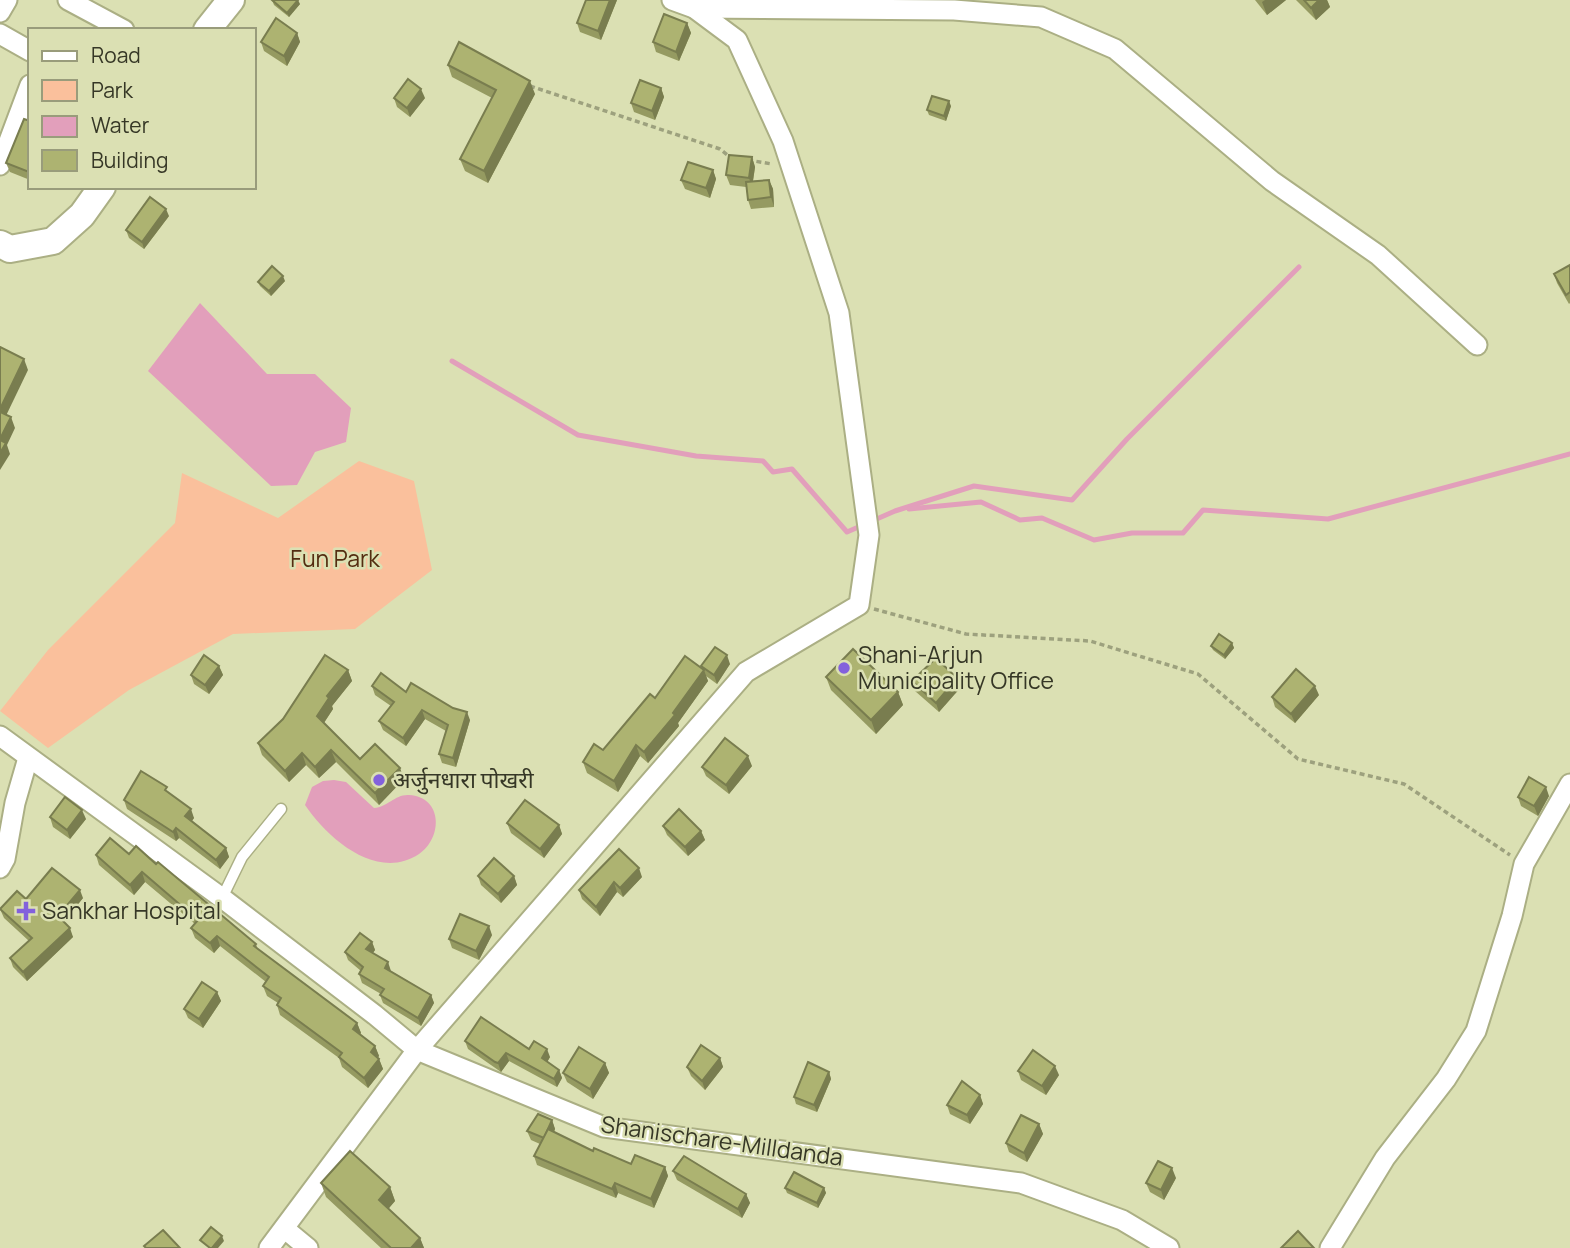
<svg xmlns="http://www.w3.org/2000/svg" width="1570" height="1248" viewBox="0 0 1570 1248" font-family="Manrope,'Noto Sans Devanagari',sans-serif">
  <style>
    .green { fill: #fac09c }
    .water { fill: #e29fbb }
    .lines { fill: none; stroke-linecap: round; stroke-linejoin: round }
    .stream { stroke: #e29fbb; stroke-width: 5 }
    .lane-casing { stroke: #abaf84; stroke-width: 13 }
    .street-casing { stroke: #abaf84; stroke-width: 23 }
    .secondary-casing { stroke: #abaf84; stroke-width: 30 }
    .path { stroke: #9da17e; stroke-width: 3.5; stroke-dasharray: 5 3.5; stroke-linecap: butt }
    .lane { stroke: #fff; stroke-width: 10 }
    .street { stroke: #fff; stroke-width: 19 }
    .secondary { stroke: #fff; stroke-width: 26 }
    .wall { fill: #959a61 }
    .shaded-wall { fill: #797d4f }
    .building { fill: #adb371; stroke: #797d4f; stroke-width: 2 }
    .poi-dot { fill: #8361dc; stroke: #dbe0b3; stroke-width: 2.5 }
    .labels { text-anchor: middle; stroke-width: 5; stroke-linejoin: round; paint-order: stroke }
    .park-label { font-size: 23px; fill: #542c10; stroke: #dbe0b3 }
    .poi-label { font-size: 23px; fill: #363726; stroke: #dbe0b3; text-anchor: start }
    .street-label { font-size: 23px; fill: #363726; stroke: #dbe0b3 }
  </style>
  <rect width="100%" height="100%" fill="#dbe0b3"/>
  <polygon class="green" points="359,461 414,481 432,570 355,629 233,634 129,690 48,748 0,711 48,650 175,523 182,473 278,518"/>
  <g class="water">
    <polygon points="200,303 267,374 315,374 351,408 346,442 315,452 297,485 271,486 148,371"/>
    <path d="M334 780 346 782 374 808C388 807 395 794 409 795 443 797 443 838 419 854 377 882 327 838 305 805L312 787 323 781Z"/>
  </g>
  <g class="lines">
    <g class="stream">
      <polyline points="452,361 578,435 696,456 763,461 773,472 792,469 847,532 895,511 974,486 1072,500 1127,439 1299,267"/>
      <polyline points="909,509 981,502 1020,520 1042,518 1094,540 1132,533 1183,533 1203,510 1328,519 1570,454"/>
    </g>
    <defs>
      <polyline id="lane" points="222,898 242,857 281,809"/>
      <g id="street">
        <polyline points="68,0 124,30"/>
        <polyline points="694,8 954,10 1041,17 1115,49 1272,181 1378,255 1477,345"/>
        <polyline points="0,12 7,0"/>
        <polyline points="0,34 30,51"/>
        <polyline points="0,165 30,85"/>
        <polyline points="0,736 222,898 375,1015 417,1050 604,1127 1021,1183 1122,1220 1169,1248"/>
        <polyline points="0,868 5,859 15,803 28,758"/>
        <polyline points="285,1229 308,1248"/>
        <polyline points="269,1248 417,1050 746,672 859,605 869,535 839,313 783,141 737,40 694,8 672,0"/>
        <polyline points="1330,1248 1385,1158 1446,1079 1476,1031 1512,916 1524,864 1570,784"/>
      </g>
      <g id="secondary">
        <polyline points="207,30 231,0"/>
        <polyline points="0,244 10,249 53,241 82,215 102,187"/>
      </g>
    </defs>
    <use href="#lane" class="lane-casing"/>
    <use href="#street" class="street-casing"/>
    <use href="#secondary" class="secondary-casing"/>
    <g class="path">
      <polyline points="530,86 720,149 730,157"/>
      <polyline points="748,160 772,164"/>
      <polyline points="874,609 966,634 1090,641 1198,674 1298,759 1404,784 1510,855"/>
    </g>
    <use href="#lane" class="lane"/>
    <use href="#street" class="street"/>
    <use href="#secondary" class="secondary"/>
  </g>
  <g class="wall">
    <polygon points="272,0 300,4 289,17 274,5"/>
    <polygon points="617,0 601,40 580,32 577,23"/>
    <polygon points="1255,0 1286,0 1267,15"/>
    <polygon points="1296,0 1327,0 1330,7 1316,20"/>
    <polygon points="687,23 691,33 679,61 656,52 653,42"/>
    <polygon points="297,33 300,42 287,66 264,51 261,42"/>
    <polygon points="448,65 535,94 488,183 465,171 460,159 492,98 452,77"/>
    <polygon points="661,88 664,97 655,120 634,112 631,103"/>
    <polygon points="394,98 425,98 410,117 397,107"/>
    <polygon points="951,106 946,121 929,115 927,110"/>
    <polygon points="30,121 30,180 10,172 6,163"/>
    <polygon points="752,157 755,167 753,181 769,180 773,189 774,207 751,209 748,200 746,187 730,185 726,175"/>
    <polygon points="713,170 716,179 710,198 685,189 681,180"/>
    <polygon points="169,216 144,249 129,238 126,230"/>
    <polygon points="1570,265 1570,303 1569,304 1557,283 1554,274"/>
    <polygon points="285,281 271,296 260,286 258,282"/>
    <polygon points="1232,643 1234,648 1225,659 1213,650 1211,646"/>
    <polygon points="730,664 717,684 706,676 708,681 678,723 679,726 648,763 640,756 618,792 587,773 583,762 603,750 655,698 702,668 701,666"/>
    <polygon points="219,666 223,675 209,694 194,684 191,675"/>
    <polygon points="348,670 352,681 332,706 333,709 324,723 360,759 404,779 379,805 336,762 319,778 306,765 289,782 262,755 258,743"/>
    <polygon points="826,677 898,692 903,705 876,734 831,690"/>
    <polygon points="957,678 961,687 939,712 915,691 912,681"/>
    <polygon points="372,686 406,692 470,720 456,767 442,763 439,754 446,731 425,719 406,746 383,730 379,721 391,706 375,695"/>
    <polygon points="1319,695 1295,723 1275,707 1272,697"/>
    <polygon points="752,766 729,794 706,776 702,767"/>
    <polygon points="169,793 194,818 192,821 226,848 229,857 220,869 179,838 176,841 127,809 124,800"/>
    <polygon points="1549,796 1538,816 1521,806 1518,797"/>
    <polygon points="50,817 86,819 70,839 53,827"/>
    <polygon points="507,823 559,825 562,834 544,858 511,833"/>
    <polygon points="663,826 701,831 705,840 688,856 667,835"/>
    <polygon points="129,854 156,864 256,944 258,950 357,1023 361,1033 360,1034 375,1046 379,1056 377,1058 379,1059 383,1069 368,1088 342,1067 339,1058 280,1015 277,1005 278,1003 267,996 263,986 266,982 220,946 214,953 195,938 191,928 195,924 145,882 134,895 99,865 96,855"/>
    <polygon points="478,876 514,876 517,885 501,903 481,885"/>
    <polygon points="642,877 623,897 617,892 600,916 582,899 579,890"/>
    <polygon points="83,898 64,922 73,937 27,981 13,967 10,958 29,941 4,918 0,909 26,899"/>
    <polygon points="492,935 479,960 452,948 449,939"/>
    <polygon points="372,942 375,950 373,953 391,971 431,995 434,1003 421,1026 383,1003 380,995 381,994 362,983 359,974 361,971 348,960 345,952"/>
    <polygon points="217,992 221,1001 203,1028 188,1018 184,1009"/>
    <polygon points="465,1041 529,1049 550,1057 547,1062 559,1070 562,1078 557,1087 509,1061 501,1072 468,1049"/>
    <polygon points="720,1058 723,1067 705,1090 691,1076 687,1067"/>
    <polygon points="605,1063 609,1073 593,1099 567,1082 563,1073"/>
    <polygon points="1018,1071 1059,1075 1046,1095 1021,1080"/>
    <polygon points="829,1072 831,1079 817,1112 796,1104 794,1097"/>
    <polygon points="980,1095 983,1104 970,1124 950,1114 947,1105"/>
    <polygon points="552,1120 555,1129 554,1132 593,1151 631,1164 665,1167 668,1176 654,1208 618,1193 616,1198 537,1165 534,1156 540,1144 531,1140 527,1131"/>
    <polygon points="1039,1124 1043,1134 1027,1162 1009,1152 1006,1143"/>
    <polygon points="673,1171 746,1194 750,1203 742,1218 677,1180"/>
    <polygon points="1176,1178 1164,1200 1150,1192 1146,1183"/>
    <polygon points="321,1183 390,1187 395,1201 388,1209 420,1238 424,1248 381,1248 326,1197"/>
    <polygon points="785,1188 824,1188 826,1193 818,1208 787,1193"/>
  </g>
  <g class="shaded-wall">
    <polygon points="298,0 300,4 289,17 287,13"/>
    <polygon points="610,0 617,0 601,40 598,31"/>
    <polygon points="1265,0 1286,0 1267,15 1262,2"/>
    <polygon points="1319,0 1327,0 1330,7 1316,20 1311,8"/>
    <polygon points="687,23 691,33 679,61 676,52"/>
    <polygon points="297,33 300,42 287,66 284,56"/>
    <polygon points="530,81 535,94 488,183 484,171"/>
    <polygon points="661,88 664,97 655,120 652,111"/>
    <polygon points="421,89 425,98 410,117 407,108"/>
    <polygon points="949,101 951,106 946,121 944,116"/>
    <polygon points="752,157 755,167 752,187 749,178"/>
    <polygon points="713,170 716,179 710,198 706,188"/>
    <polygon points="769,180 773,189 774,207 771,197"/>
    <polygon points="166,209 169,216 144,249 142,242"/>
    <polygon points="283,276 285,281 271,296 269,291"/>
    <polygon points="24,359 28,370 3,422 0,414 0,409"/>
    <polygon points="11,417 15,428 7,445 10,454 0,470 0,439"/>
    <polygon points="1232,643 1234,648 1225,659 1224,655"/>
    <polygon points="727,655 730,664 717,684 714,675"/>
    <polygon points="219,666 223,675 209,694 205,685"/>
    <polygon points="348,670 352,681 332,706 333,709 321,727 317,716 327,696"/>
    <polygon points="704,670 708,681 678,723 679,726 648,763 644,752 673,713"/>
    <polygon points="957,678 961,687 939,712 936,703"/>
    <polygon points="1315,686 1319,695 1295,723 1291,714"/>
    <polygon points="898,692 903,705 876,734 871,720"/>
    <polygon points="422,710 425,719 406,746 403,738"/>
    <polygon points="467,712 470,720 456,767 453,758"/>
    <polygon points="636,745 640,756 618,792 614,781"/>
    <polygon points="331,750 336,762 319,778 315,767"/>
    <polygon points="302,753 306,765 289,782 285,771"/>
    <polygon points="748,756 752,766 729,794 726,785"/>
    <polygon points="400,768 404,779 379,805 375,793"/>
    <polygon points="1546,787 1549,796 1538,816 1534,806"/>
    <polygon points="191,809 194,818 188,826 185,816"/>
    <polygon points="82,810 86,819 70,839 67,830"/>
    <polygon points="559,825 562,834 544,858 540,849"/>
    <polygon points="176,828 179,838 176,841 173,832"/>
    <polygon points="701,831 705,840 688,856 685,847"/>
    <polygon points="226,848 229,857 220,869 216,860"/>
    <polygon points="639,868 642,877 623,897 620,888"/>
    <polygon points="142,872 145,882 134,895 130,885"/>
    <polygon points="514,876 517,885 501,903 498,894"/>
    <polygon points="614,882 617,892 600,916 596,907"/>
    <polygon points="80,890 83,898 61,925 58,916"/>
    <polygon points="489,926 492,935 479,960 476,951"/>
    <polygon points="70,928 73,937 27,981 23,972"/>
    <polygon points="217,936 220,946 214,953 210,943"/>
    <polygon points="372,942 375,950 369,958 366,949"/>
    <polygon points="388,962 391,971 385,968"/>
    <polygon points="217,992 221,1001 203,1028 199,1019"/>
    <polygon points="431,995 434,1003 421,1026 418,1018"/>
    <polygon points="357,1023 361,1033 356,1038 353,1029"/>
    <polygon points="375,1046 379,1056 374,1062 371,1052"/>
    <polygon points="547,1049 550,1057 545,1066 542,1058"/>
    <polygon points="506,1053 509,1061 501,1072 498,1063"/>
    <polygon points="720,1058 723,1067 705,1090 702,1081"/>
    <polygon points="379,1059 383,1069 368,1088 364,1078"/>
    <polygon points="605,1063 609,1073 593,1099 590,1089"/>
    <polygon points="1055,1066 1059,1075 1046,1095 1042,1086"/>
    <polygon points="559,1070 562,1078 557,1087 554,1079"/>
    <polygon points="829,1072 831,1079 817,1112 814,1105"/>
    <polygon points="980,1095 983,1104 970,1124 967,1115"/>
    <polygon points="552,1120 555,1129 547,1147 544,1138"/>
    <polygon points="1039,1124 1043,1134 1027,1162 1024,1153"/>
    <polygon points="665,1167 668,1176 654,1208 651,1199"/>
    <polygon points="1172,1168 1176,1178 1164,1200 1161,1190"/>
    <polygon points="615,1183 618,1193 616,1198 612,1189"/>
    <polygon points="390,1187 395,1201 384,1214 379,1200"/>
    <polygon points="824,1188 826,1193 818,1208 817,1203"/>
    <polygon points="746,1194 750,1203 742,1218 738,1209"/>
    <polygon points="222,1236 224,1241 218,1248 212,1248"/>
    <polygon points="420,1238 424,1248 411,1248"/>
  </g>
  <g class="building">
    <polygon points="272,0 298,0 287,13"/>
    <polygon points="586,0 610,0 598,31 577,23"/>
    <polygon points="1304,0 1319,0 1311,8"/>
    <polygon points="664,14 687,23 676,52 653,42"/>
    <polygon points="276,18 297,33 284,56 261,42"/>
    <polygon points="459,42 530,81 484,171 460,159 496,90 448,65"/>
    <polygon points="408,79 421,89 407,108 394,98"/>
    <polygon points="640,80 661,88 652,111 631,103"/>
    <polygon points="932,96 949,101 944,116 927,110"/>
    <polygon points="24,119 30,121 30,169 29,172 6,163"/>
    <polygon points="729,155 752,157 749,178 726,175"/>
    <polygon points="688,162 713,170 706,188 681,180"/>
    <polygon points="769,180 771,197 748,200 746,182"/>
    <polygon points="150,197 166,209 142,242 126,230"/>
    <polygon points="1570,265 1570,292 1566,295 1554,274"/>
    <polygon points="272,266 283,276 269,291 258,282"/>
    <polygon points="0,347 24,359 0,409"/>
    <polygon points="0,412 11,417 0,439"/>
    <polygon points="0,440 6,443 0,453"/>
    <polygon points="1219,634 1232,643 1224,655 1211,646"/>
    <polygon points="715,647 727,655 714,675 701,666"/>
    <polygon points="853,649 898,692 871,720 826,677"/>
    <polygon points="204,655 219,666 205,685 191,675"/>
    <polygon points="325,655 348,670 327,696 329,698 317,716 360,759 375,744 400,768 375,793 331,750 315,767 302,753 285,771 258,743 283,719"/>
    <polygon points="685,656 704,670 673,713 675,715 644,752 636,745 614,781 583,762 594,744 603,750 650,694 655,698"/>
    <polygon points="936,658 957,678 936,703 912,681"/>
    <polygon points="1296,669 1315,686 1291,714 1272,697"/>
    <polygon points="381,673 406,692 411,683 453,708 467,712 453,758 439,754 448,725 422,710 403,738 379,721 394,702 372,686"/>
    <polygon points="725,738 748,756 726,785 702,767"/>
    <polygon points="141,771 167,787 165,790 191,809 185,816 226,848 216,860 176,828 173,832 124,800"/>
    <polygon points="1529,777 1546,787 1534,806 1518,797"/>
    <polygon points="65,797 82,810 67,830 50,817"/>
    <polygon points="525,800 559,825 540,849 507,823"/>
    <polygon points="679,809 701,831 685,847 663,826"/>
    <polygon points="110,838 129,854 136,846 156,864 158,862 256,944 254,946 357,1023 353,1029 375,1046 371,1052 379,1059 364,1078 339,1057 342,1053 277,1005 281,998 263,986 269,977 217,936 210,943 191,928 198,920 142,872 130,885 96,855"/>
    <polygon points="619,849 639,868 620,888 614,882 596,907 579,890"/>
    <polygon points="494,858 514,876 498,894 478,876"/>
    <polygon points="52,868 80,890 58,916 70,928 23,972 10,958 32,938 0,909 17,891 26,899"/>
    <polygon points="460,914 489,926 476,951 449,939"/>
    <polygon points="360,933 372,942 366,949 388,962 385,968 431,995 418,1018 380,995 384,989 359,974 363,967 345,952"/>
    <polygon points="202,982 217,992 199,1019 184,1009"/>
    <polygon points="481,1017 529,1049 534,1041 547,1049 542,1058 559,1070 554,1079 506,1053 498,1063 495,1062 465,1041"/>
    <polygon points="701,1045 720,1058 702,1081 687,1067"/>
    <polygon points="579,1047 605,1063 590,1089 563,1073"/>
    <polygon points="1033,1050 1055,1066 1042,1086 1018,1071"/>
    <polygon points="808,1062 829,1072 814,1105 794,1097"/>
    <polygon points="962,1081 980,1095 967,1115 947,1105"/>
    <polygon points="538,1114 552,1120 544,1138 527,1131"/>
    <polygon points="1021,1115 1039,1124 1024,1153 1006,1143"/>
    <polygon points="548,1129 593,1151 594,1148 631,1164 635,1155 665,1167 651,1199 615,1183 612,1189 534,1156"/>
    <polygon points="350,1151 390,1187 379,1200 420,1238 411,1248 391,1248 321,1183"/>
    <polygon points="684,1156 746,1194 738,1209 673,1171"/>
    <polygon points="1158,1161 1172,1168 1161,1190 1146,1183"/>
    <polygon points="794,1172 824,1188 817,1203 785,1188"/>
    <polygon points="211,1227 222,1236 212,1248 210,1248 200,1240"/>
    <polygon points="163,1230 180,1248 146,1248 144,1246"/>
    <polygon points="1298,1231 1314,1248 1281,1248"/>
  </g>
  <g class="poi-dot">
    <circle cx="844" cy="668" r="7"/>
    <circle cx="379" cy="780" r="7"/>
    <path d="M22.5 900.5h7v7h7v7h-7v7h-7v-7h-7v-7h7z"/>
  </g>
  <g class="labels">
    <g class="park-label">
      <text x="335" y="567">Fun Park</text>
    </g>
    <g class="poi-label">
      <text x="858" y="663">Shani-Arjun<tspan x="858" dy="26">Municipality Office</tspan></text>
      <text x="393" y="788">अर्जुनधारा पोखरी</text>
      <text x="42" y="919">Sankhar Hospital</text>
    </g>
    <g class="street-label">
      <text transform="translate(722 1141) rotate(8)" y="8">Shanischare-Milldanda</text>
    </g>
  </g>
  <rect x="28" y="28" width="228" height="161" fill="#dbe0b3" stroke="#999c7b" stroke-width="2"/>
  <rect x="42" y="51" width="35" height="10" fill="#ffffff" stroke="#999c7b" stroke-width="2"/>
  <text x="91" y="63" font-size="21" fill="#363726">Road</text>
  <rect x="42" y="80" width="35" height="21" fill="#fac09c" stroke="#999c7b" stroke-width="2"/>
  <text x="91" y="98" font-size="21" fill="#363726">Park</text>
  <rect x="42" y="116" width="35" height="21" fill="#e29fbb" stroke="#999c7b" stroke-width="2"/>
  <text x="91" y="133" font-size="21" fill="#363726">Water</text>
  <rect x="42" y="150" width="35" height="21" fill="#adb371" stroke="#999c7b" stroke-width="2"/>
  <text x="91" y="168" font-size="21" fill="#363726">Building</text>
</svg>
